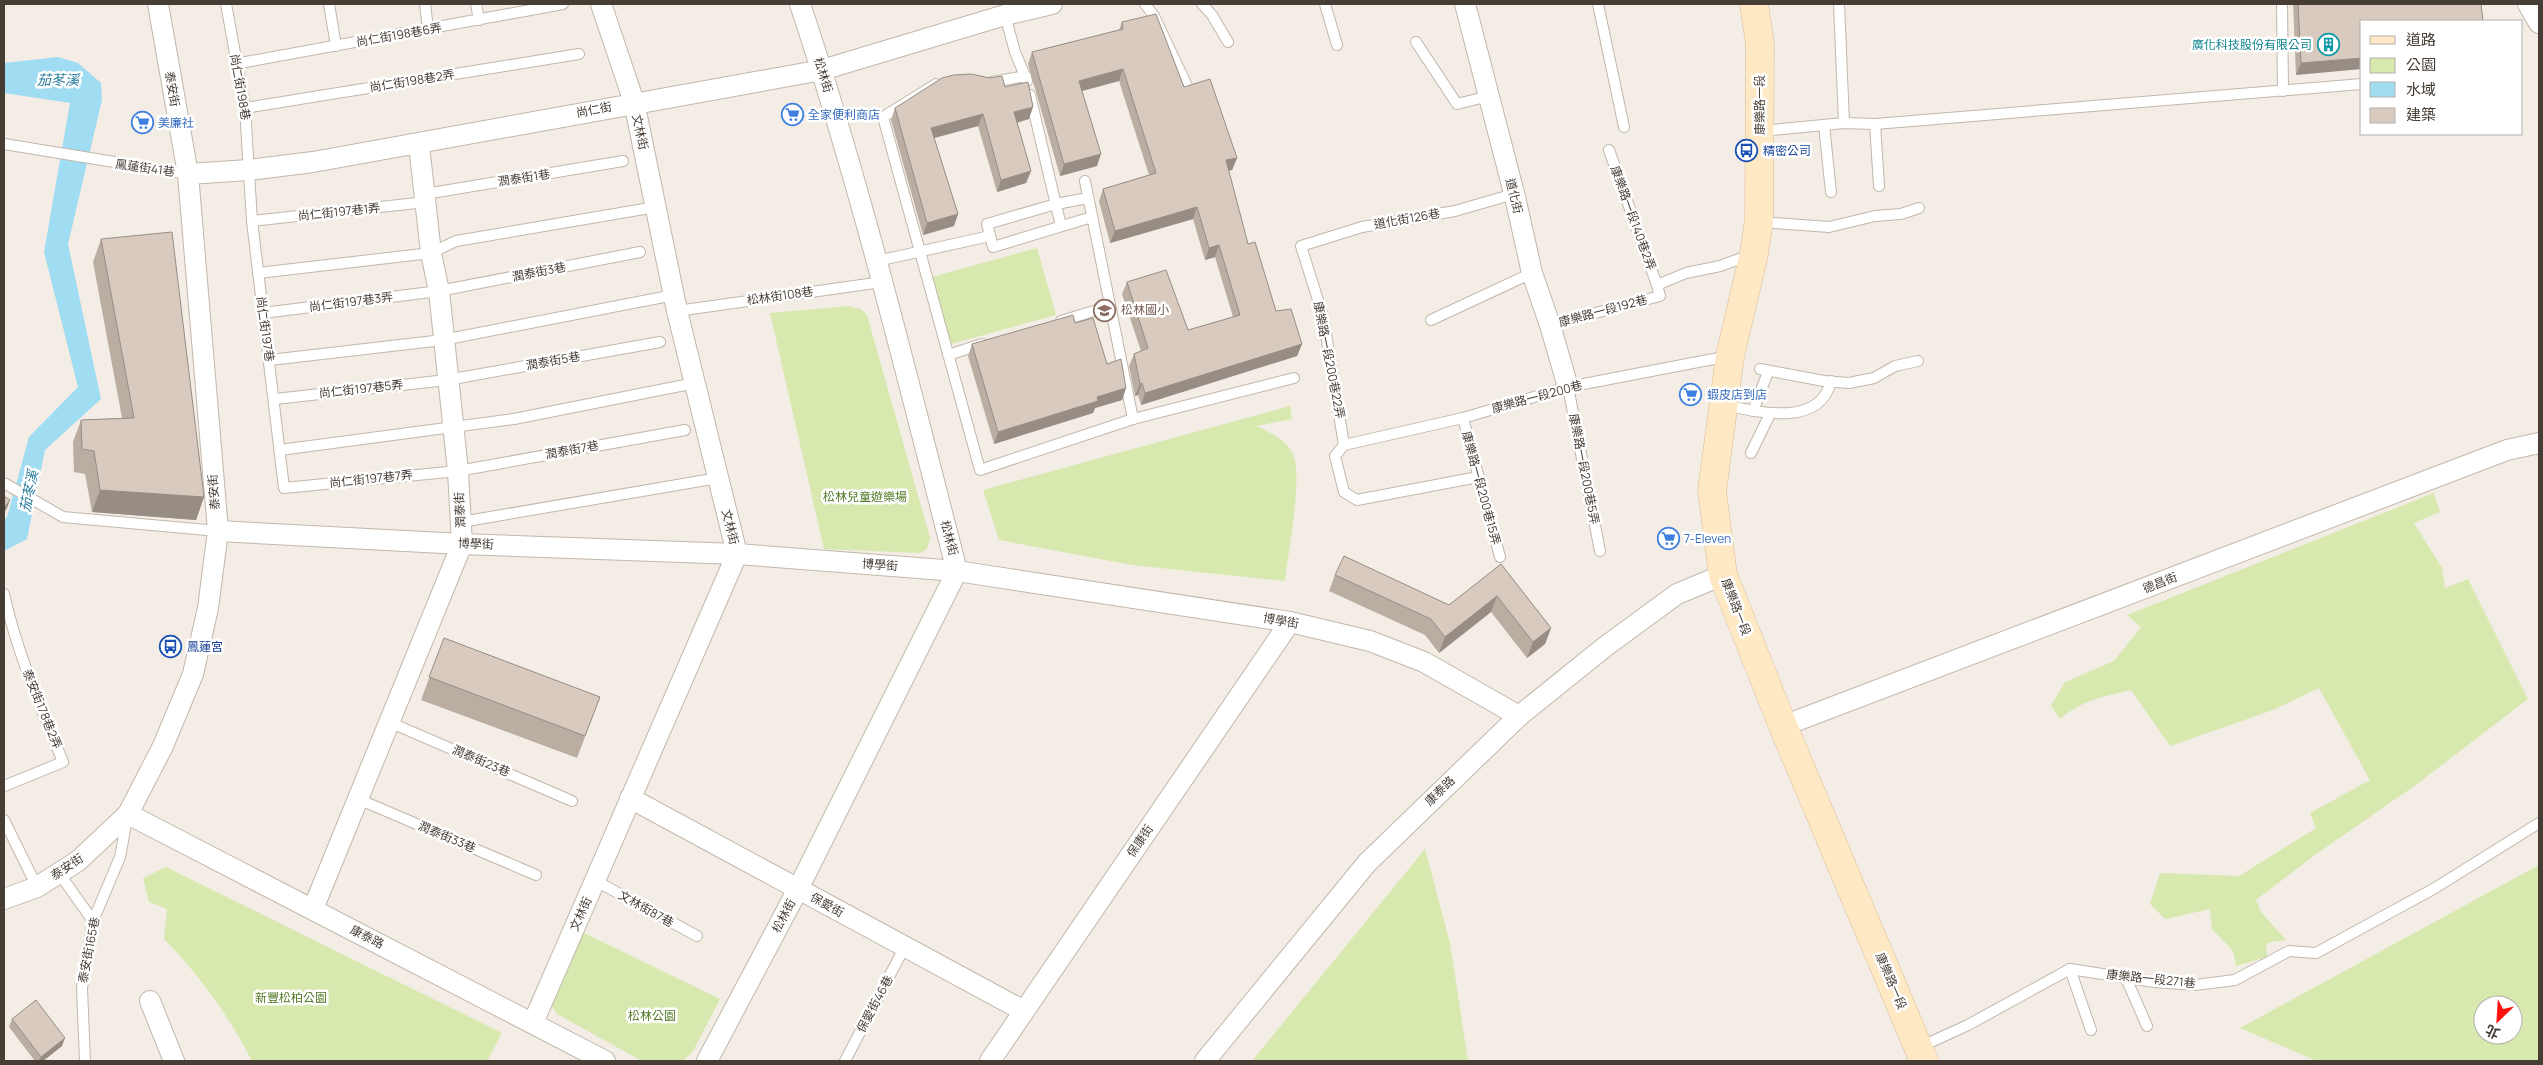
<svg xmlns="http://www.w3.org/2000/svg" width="2543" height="1065" viewBox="0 0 2543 1065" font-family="Manrope,'Noto Sans TC',sans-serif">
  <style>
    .green { fill: #d7e9ae; fill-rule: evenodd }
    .water { fill: #a0dcf2 }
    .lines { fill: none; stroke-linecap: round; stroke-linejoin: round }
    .lane-casing { stroke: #c2b7ab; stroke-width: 12 }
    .street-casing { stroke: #c2b7ab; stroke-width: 22 }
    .secondary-casing { stroke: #d8bd97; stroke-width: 29 }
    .lane { stroke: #fff; stroke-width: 10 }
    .street { stroke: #fff; stroke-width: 20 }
    .secondary { stroke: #ffe8c4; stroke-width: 28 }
    .wall { fill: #baaea3 }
    .shaded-wall { fill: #978d85 }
    .building { fill: #d8cabe; stroke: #978d85 }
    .labels { text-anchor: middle; stroke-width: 5; stroke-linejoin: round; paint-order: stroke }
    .street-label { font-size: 12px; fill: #463d35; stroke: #fff }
    .culture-label { font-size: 12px; fill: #0d838f; stroke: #fff; text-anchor: end }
    .shop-label { font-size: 12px; fill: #366cbe; stroke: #fff; text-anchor: start }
    .transit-label { font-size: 12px; fill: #164399; stroke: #fff; text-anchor: start }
    .education-label { font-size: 12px; fill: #785e54; stroke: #fff; text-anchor: start }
    .park-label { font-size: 12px; fill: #527a27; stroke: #fff }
    .water-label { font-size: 14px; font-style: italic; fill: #277c9c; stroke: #fff }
  </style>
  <rect width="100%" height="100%" fill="#f3ede6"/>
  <g class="green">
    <polygon points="1037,248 1056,315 951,344 932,277"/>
    <polygon points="848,306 861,309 867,315 930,538 927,549 920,553 824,549 770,313"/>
    <path d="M1290 406 1292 419 1256 426C1271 433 1288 440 1294 457 1302 481 1288 553 1285 581L1132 565 999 540 983 490Z"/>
    <path d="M2434 493 2440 512 2414 523 2442 568 2445 588 2468 579 2528 699 2417 784 2315 855 2256 900 2261 912 2286 940 2270 942 2266 945 2267 957 2236 966 2233 951 2212 929 2210 909 2165 919 2150 904 2160 873 2239 876 2316 828 2310 813 2370 780 2319 688 2273 710 2170 746 2131 690C2105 696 2080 701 2060 719L2051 706 2065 682 2114 661 2141 627 2127 615Z"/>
    <polygon points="1425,849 1450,943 1468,1061 1252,1061"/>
    <path d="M2539 865V1061H2317L2240 1028ZM2483 1005H2513V1035H2483Z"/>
    <path d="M166 867 502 1033 487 1061H252C229 1016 200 976 164 939L167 909 149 902 143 878Z"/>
    <polygon points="580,931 720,999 693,1051 683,1061 642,1061 557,1014 551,1005"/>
  </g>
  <polygon class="water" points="58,57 78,63 101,83 102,100 68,244 101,399 45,450 27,539 4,551 4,521 7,517 29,437 78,387 44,252 70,103 4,93 4,63"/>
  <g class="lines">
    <defs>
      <g id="lane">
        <polyline points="226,4 245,108 252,221 284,488 458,471 685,430"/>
        <polyline points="329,4 336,46"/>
        <polyline points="425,4 428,29"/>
        <polyline points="476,4 479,20"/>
        <polyline points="1145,4 1154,16 1188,88"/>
        <polyline points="1202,4 1212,15 1228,42"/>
        <polyline points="1325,4 1337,45"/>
        <polyline points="1598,4 1624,127"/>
        <polyline points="1839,4 1844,123"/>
        <polyline points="2282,4 2283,91"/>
        <polyline points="1005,15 1015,52 1027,81"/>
        <polyline points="1416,42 1457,104 1489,96"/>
        <polyline points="235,64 563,4"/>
        <polyline points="992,82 1026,76"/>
        <polyline points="936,84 883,117 980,470 1133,419 1294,378"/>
        <polyline points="1030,95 1061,226"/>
        <polyline points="245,108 579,54"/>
        <polyline points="1875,124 1879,186"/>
        <polyline points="1824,125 1831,192"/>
        <polyline points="1761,131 1844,123 1875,124 2362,84"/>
        <polyline points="4,144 188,174"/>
        <polyline points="1609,150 1657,285"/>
        <polyline points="1085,181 1133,419"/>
        <polyline points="425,194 623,161"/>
        <polyline points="1088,198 1056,204 987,224 993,247 1092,217"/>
        <polyline points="252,221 426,202"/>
        <polyline points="1760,222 1829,227 1875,216 1901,214 1919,208"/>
        <polyline points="877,261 990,236"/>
        <polyline points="258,273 431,253 456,241 656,207"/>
        <polyline points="677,311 882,282"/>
        <polyline points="263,313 439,291 640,252"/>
        <polyline points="1431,320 1532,273"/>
        <polyline points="1061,321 1110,306"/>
        <polyline points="1550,325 1660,296 1657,285 1686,273 1720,266 1750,255"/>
        <polyline points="948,355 982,344"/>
        <polyline points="270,360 443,340 674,295"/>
        <polyline points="1760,369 1824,381 1849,383 1874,378 1895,366 1918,361"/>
        <polyline points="1568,387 1600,551"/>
        <polyline points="275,399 447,380 660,342"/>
        <path d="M1724 405C1758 412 1820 428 1831 381"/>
        <polyline points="1753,411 1768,372"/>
        <polyline points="1463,418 1500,557"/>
        <polyline points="1344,445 1323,316 1301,246 1362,227 1455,211 1514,194"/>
        <polyline points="1344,445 1463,418 1568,387 1729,356"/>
        <polyline points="1344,445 1335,456 1344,492 1357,500 1478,477"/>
        <polyline points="280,450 514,419 695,383"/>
        <polyline points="1751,453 1770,414"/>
        <polyline points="4,483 63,517 218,531"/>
        <polyline points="461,522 718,478"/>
        <path d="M4 594C17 652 40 706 63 762L4 786"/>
        <polyline points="389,722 572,801"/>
        <polyline points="358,799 536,875"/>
        <polyline points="4,820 37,887"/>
        <polyline points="59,873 93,921"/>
        <polyline points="596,881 697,936"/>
        <polyline points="2070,969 2091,1030"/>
        <polyline points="2125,976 2147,1026"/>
        <polyline points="1920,1047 1968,1025 2070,969 2154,982 2195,985 2235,980 2289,951 2316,953 2435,888 2539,823"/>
        <polyline points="85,1061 82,988 93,921 120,857 127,819"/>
        <polyline points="845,1061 904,948"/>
      </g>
      <g id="street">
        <polyline points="1465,4 1515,197 1532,273 1550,325 1568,387"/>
        <polyline points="2528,4 2539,23"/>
        <polyline points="188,174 249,170 313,162 822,70 1005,15 1052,4"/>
        <polyline points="218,531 462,544 737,554 957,571 1290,622 1370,641 1424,662 1519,716"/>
        <polyline points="1783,726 2507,450 2539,443"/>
        <polyline points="630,798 1024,1011"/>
        <polyline points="128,814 605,1061"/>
        <polyline points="4,899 37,887 78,861 128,814 163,746 193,674 208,608 218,531 188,174 158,4"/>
        <polyline points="313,909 462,544 458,471 439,291 431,253 419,145"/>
        <polyline points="150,1001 174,1061"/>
        <polyline points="533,1023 737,554 677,311 634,102 601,4"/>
        <path d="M707 1061 798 889 957 571C908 381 862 190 800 4"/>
        <polyline points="990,1061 1290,622"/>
        <polyline points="1205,1061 1367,863 1519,716 1606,646 1677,594 1723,575"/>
      </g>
      <polyline id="secondary" points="1754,4 1760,44 1759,221 1754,254 1730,356 1712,491 1723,575 1783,726 1924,1061"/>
    </defs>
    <use href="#lane" class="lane-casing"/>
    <use href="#street" class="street-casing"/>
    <use href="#secondary" class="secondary-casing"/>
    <use href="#lane" class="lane"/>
    <use href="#street" class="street"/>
    <use href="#secondary" class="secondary"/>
  </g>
  <g class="wall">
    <polygon points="2293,4 2481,4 2296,75"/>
    <polygon points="1122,22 1184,87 1237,158 1232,170 1228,171 1248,244 1276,311 1302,344 1297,356 1141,405 1138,395 1135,396 1129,366 1134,354 1141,351 1122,294 1127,282 1188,330 1233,317 1215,257 1205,260 1193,219 1110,243 1099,201 1103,189 1149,175 1119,81 1082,91 1097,166 1060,176 1028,64 1032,52 1119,30"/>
    <polygon points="990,78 1005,87 1029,119 1017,123 1031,171 1026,183 997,192 978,126 934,138 958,214 954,226 923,235 891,120 895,108"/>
    <polygon points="101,239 204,497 196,520 92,512 85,474 74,472 73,442 81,420 122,418 93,262"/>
    <polygon points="1075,323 1126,388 1122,400 1095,408 1093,413 994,444 968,356 972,344"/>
    <polygon points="1501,564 1551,628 1545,644 1527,658 1491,612 1439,653 1425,635 1329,591 1335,575 1449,605"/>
    <polygon points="444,638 600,697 577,758 421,700"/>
    <polygon points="12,1019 62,1046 43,1061 35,1061 9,1027"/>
  </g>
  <g class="shaded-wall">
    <polygon points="2362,58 2362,69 2296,75 2301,63"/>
    <polygon points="1123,69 1119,81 1074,93 1079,81"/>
    <polygon points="1033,107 1029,119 1010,124 1014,112"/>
    <polygon points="983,114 978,126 927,140 931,128"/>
    <polygon points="1101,154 1097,166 1060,176 1064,164"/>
    <polygon points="1237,158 1232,170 1221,172 1226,160"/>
    <polygon points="1031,171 1026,183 997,192 1001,180"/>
    <polygon points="1197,207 1193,219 1110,243 1115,231"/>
    <polygon points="958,214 954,226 923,235 927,223"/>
    <polygon points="1219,245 1215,257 1205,260 1209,248"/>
    <polygon points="1302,344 1297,356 1141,405 1145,393"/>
    <polygon points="1142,383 1138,395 1135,396 1140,384"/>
    <polygon points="1126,388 1122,400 1095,408 1093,413 994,444 998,432 1097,397"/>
    <polygon points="100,490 204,497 196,520 92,512"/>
    <polygon points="10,500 7,508 4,513 4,508"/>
    <polygon points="1497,596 1491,612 1439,653 1445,637"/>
    <polygon points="1551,628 1545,644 1527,658 1533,642"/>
    <polygon points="65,1038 62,1046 43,1061 39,1061 41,1057"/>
  </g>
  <g class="building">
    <polygon points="2298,4 2481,4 2483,21 2362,21 2362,58 2301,63"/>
    <polygon points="1156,14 1184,87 1210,79 1237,158 1226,160 1248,244 1255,242 1276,311 1291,309 1302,344 1145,393 1142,383 1140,384 1134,354 1148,348 1127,282 1166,270 1188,330 1240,315 1219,245 1209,248 1197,207 1115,231 1103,189 1156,173 1123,69 1079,81 1101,154 1064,164 1032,52 1123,29 1122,22"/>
    <polygon points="971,74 990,78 1002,76 1005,87 1028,82 1033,107 1014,112 1031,171 1001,180 983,114 931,128 958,214 927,223 895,108 942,78 954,75"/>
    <polygon points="172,232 204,497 100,490 94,451 82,449 81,420 134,418 101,239"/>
    <polygon points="1073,315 1075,323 1093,318 1107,364 1121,359 1126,388 1097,397 1098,401 998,432 972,344"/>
    <polygon points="4,496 10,500 4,508"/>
    <polygon points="1344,556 1449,605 1501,564 1551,628 1533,642 1497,596 1445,637 1431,619 1335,575"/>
    <polygon points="444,638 600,697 585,736 429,677"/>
    <polygon points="36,1000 65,1038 41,1057 12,1019"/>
  </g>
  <defs>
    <symbol id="building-ring" viewBox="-11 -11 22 22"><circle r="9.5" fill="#fff" stroke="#0f9aa8" stroke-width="1.5"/><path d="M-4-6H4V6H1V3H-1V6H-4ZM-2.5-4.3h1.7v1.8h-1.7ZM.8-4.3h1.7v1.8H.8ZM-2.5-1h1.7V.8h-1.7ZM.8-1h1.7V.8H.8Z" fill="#0f9aa8"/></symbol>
    <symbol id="supermarket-ring" viewBox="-11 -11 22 22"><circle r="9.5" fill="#fff" stroke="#3f7fe0" stroke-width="1.5"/><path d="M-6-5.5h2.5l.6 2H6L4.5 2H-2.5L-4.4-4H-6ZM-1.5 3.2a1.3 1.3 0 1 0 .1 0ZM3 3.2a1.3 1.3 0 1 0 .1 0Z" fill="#3f7fe0"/></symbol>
    <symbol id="bus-ring" viewBox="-11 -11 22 22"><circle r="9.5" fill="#fff" stroke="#1a4fb4" stroke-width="1.5"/><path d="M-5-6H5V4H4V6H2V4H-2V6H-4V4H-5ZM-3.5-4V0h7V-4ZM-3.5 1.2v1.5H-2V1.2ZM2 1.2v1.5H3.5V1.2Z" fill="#1a4fb4"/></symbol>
    <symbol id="school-ring" viewBox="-11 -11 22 22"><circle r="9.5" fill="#fff" stroke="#8d6e63" stroke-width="1.5"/><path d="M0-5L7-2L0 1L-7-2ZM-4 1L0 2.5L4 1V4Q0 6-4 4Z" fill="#8d6e63"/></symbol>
  </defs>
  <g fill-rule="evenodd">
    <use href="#building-ring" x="2316" y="32" width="25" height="25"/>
    <use href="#supermarket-ring" x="780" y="102" width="25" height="25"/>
    <use href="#supermarket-ring" x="130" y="110" width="25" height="25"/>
    <use href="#bus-ring" x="1734" y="138" width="25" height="25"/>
    <use href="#school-ring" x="1092" y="298" width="25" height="25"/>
    <use href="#supermarket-ring" x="1678" y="382" width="25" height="25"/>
    <use href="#supermarket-ring" x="1656" y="526" width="25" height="25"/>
    <use href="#bus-ring" x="158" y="634" width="25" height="25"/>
  </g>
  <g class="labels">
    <g class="street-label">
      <text transform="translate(399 35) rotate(-10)" y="4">尚仁街198巷6弄</text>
      <text transform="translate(823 75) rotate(73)" y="4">松林街</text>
      <text transform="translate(412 81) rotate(-9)" y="4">尚仁街198巷2弄</text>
      <text transform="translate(240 87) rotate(80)" y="4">尚仁街198巷</text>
      <text transform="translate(172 89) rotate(80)" y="4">泰安街</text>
      <text transform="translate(1760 105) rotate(-90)" y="4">康樂路一段</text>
      <text transform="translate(594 110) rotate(-11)" y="4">尚仁街</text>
      <text transform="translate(640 132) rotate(78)" y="4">文林街</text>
      <text transform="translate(145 168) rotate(8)" y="4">鳳蓮街41巷</text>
      <text transform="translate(524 178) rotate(-9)" y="4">潤泰街1巷</text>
      <text transform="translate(1514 196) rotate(76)" y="4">道化街</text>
      <text transform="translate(339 212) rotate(-6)" y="4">尚仁街197巷1弄</text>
      <text transform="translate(1633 218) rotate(70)" y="4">康樂路一段140巷2弄</text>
      <text transform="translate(1407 219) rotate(-10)" y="4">道化街126巷</text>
      <text transform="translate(539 272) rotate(-11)" y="4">潤泰街3巷</text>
      <text transform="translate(780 296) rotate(-8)" y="4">松林街108巷</text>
      <text transform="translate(351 302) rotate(-7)" y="4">尚仁街197巷3弄</text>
      <text transform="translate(1603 311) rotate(-15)" y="4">康樂路一段192巷</text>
      <text transform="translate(265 329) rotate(82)" y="4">尚仁街197巷</text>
      <text transform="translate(1329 360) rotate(79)" y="4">康樂路一段200巷22弄</text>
      <text transform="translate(553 361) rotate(-10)" y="4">潤泰街5巷</text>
      <text transform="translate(361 389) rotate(-6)" y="4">尚仁街197巷5弄</text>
      <text transform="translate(1537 397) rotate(-15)" y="4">康樂路一段200巷</text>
      <text transform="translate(572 450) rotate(-10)" y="4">潤泰街7巷</text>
      <text transform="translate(1584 469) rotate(79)" y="4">康樂路一段200巷5弄</text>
      <text transform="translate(371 479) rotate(-6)" y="4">尚仁街197巷7弄</text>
      <text transform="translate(1481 488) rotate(75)" y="4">康樂路一段200巷15弄</text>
      <text transform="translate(214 492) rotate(-95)" y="4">泰安街</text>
      <text transform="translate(460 510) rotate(-93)" y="4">潤泰街</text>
      <text transform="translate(730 527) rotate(76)" y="4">文林街</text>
      <text transform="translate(949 538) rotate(75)" y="4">松林街</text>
      <text transform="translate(476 544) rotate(2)" y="4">博學街</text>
      <text transform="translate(880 565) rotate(4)" y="4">博學街</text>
      <text transform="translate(2160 583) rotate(-21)" y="4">德昌街</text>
      <text transform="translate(1736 607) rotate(69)" y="4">康樂路一段</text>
      <text transform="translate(1281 621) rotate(10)" y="4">博學街</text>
      <text transform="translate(42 709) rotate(68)" y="4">泰安街178巷2弄</text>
      <text transform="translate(481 761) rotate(23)" y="4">潤泰街23巷</text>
      <text transform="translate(1440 791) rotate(-44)" y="4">康泰路</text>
      <text transform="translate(447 837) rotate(23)" y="4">潤泰街33巷</text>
      <text transform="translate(1140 841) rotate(-56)" y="4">保康街</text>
      <text transform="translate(67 867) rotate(-34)" y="4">泰安街</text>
      <text transform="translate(827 905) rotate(29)" y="4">保愛街</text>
      <text transform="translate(646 909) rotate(29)" y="4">文林街87巷</text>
      <text transform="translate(581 914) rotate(-66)" y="4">文林街</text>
      <text transform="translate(784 916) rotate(-62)" y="4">松林街</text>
      <text transform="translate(367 937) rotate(27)" y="4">康泰路</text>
      <text transform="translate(89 950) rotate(-79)" y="4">泰安街165巷</text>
      <text transform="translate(2151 979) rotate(6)" y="4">康樂路一段271巷</text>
      <text transform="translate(1891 981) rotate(67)" y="4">康樂路一段</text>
      <text transform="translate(875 1004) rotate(-62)" y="4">保愛街46巷</text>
    </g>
    <g class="culture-label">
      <text x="2312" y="49">廣化科技股份有限公司</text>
    </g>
    <g class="shop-label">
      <text x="808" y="119">全家便利商店</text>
      <text x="158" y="127">美廉社</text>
      <text x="1707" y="399">蝦皮店到店</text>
      <text x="1684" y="543">7-Eleven</text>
    </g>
    <g class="transit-label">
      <text x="1763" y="155">精密公司</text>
      <text x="187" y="651">鳳蓮宮</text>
    </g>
    <g class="education-label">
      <text x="1121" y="314">松林國小</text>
    </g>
    <g class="park-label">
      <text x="865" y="501">松林兒童遊樂場</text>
      <text x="291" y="1002">新豐松柏公園</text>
      <text x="652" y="1020">松林公園</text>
    </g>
    <g class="water-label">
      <text x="58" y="85">茄苳溪</text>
      <text transform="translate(29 491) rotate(-78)" y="5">茄苳溪</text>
    </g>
  </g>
  <rect width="2543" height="1065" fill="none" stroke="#463d35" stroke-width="10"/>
  <rect x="2360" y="20" width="162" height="115" fill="#ffffff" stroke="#b5b1ae"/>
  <rect x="2370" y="36" width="25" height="8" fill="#ffe8c4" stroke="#b5b1ae"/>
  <text x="2406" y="45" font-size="15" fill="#463d35">道路</text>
  <rect x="2370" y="58" width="25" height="15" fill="#d7e9ae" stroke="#b5b1ae"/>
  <text x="2406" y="70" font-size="15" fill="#463d35">公園</text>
  <rect x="2370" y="82" width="25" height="15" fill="#a0dcf2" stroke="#b5b1ae"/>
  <text x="2406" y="95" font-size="15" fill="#463d35">水域</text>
  <rect x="2370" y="108" width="25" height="15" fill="#d8cabe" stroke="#b5b1ae"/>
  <text x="2406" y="120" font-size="15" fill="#463d35">建築</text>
  <g transform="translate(2498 1020) rotate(205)"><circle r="24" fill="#ffffff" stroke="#b5b1ae"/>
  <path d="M0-4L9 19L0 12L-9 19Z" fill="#ff1311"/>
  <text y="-8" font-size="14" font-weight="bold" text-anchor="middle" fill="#463d35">北</text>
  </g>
</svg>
